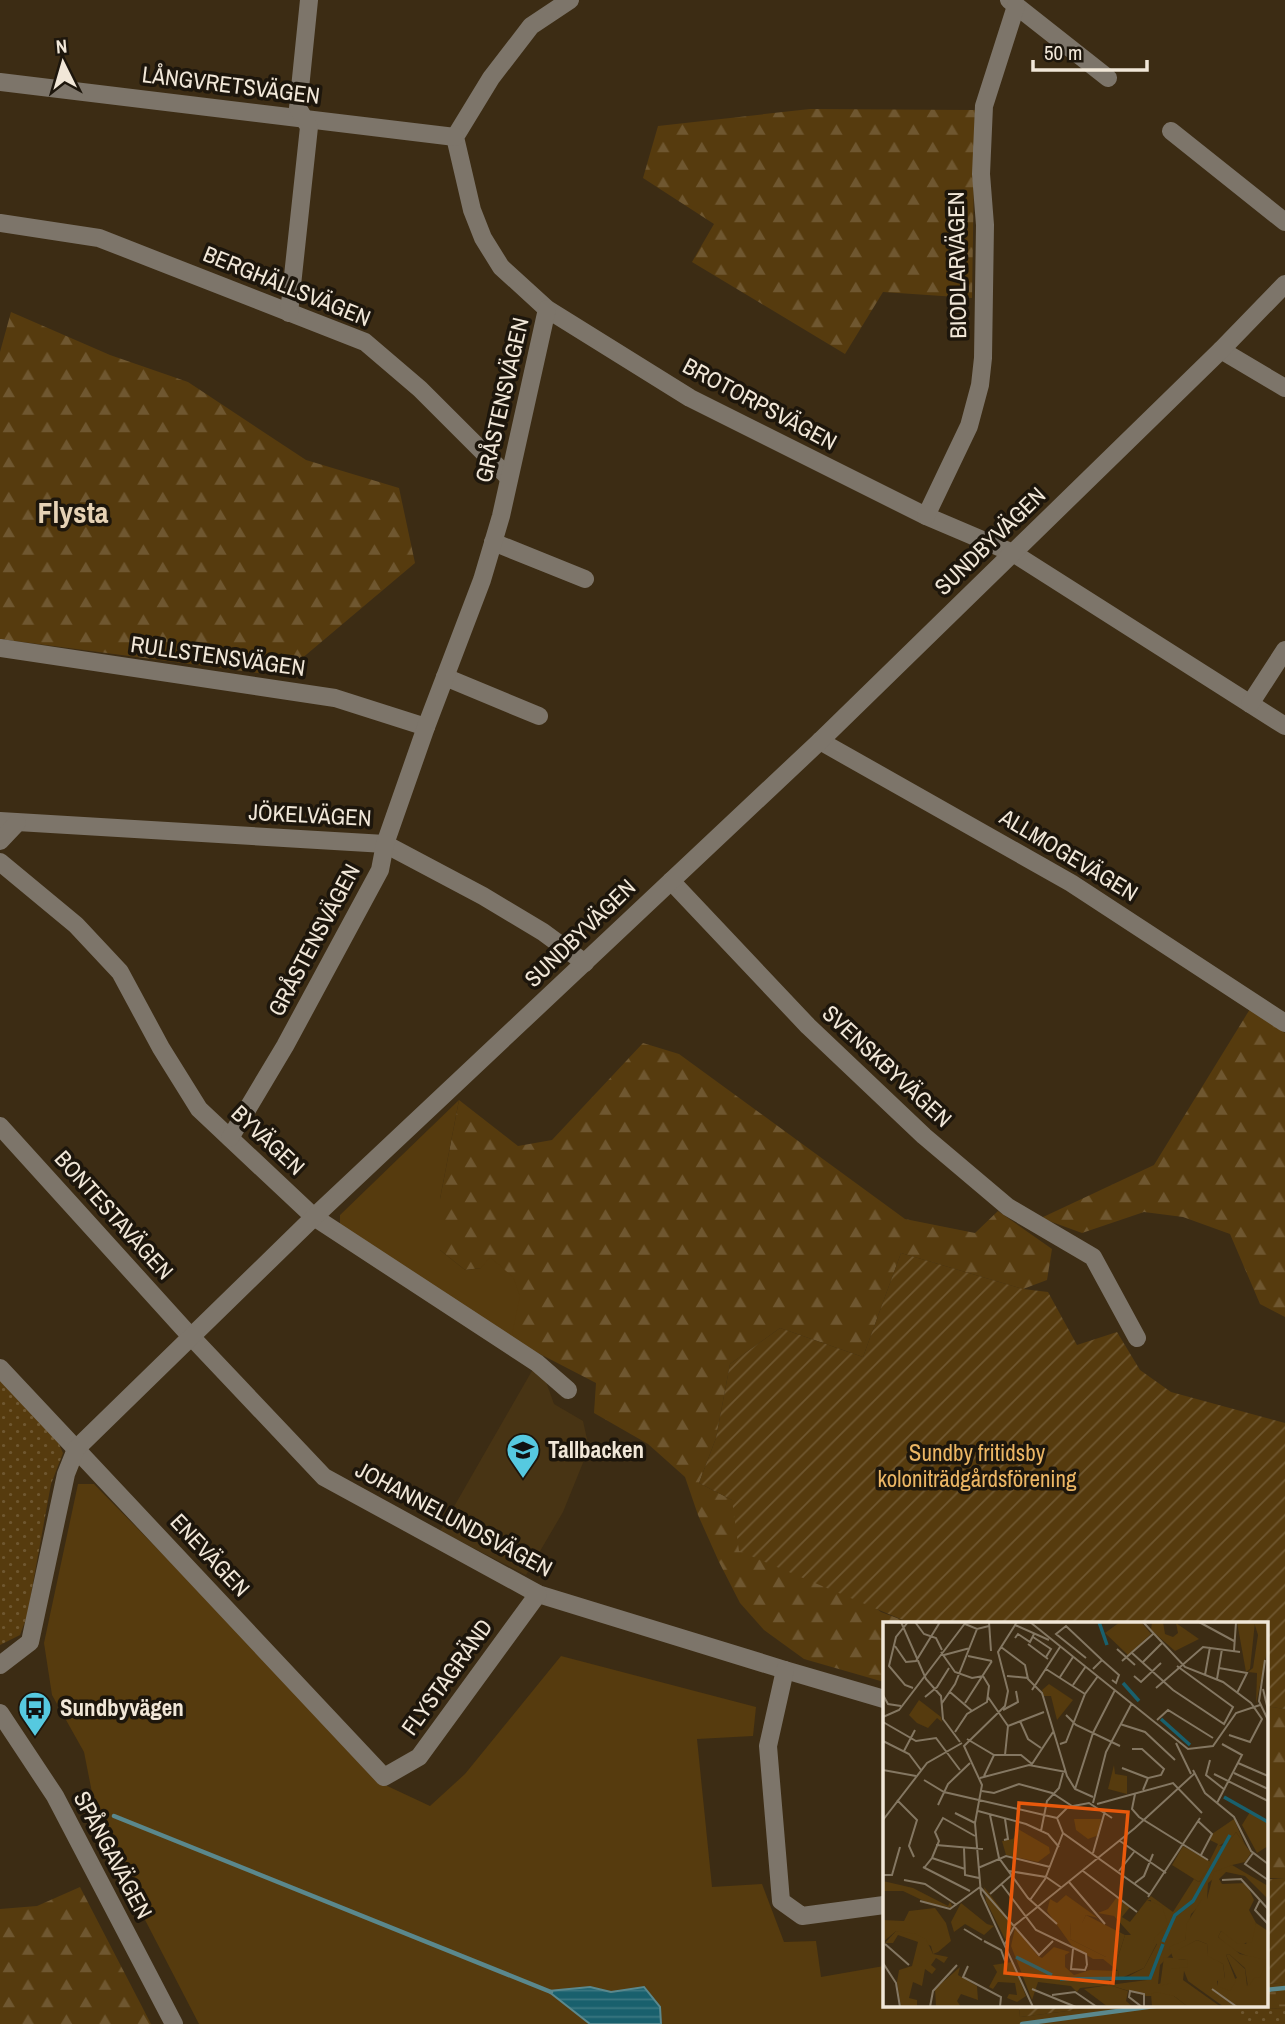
<svg xmlns="http://www.w3.org/2000/svg" width="1285" height="2024" viewBox="0 0 1285 2024" font-family="'Archivo Narrow',sans-serif">
  <style>
    .built { fill: #483414 }
    .grass { fill: url(#grass-dots) }
    .forest { fill: url(#forest-firs) }
    .wetland { fill: url(#wetland-marsh) }
    .park { fill: #563b0e }
    .garden { fill: url(#garden-furrows) }
    .water { fill: url(#water-rules); stroke: #5a888d; stroke-width: 2 }
    .lines { fill: none; stroke-linecap: round; stroke-linejoin: round }
    .stream { stroke: #5a888d; stroke-width: 4.5 }
    .minor { stroke: #7d756a; stroke-width: 18 }
    .labels { text-anchor: middle; stroke-width: 7; stroke-linejoin: round; paint-order: stroke }
    .street-label { font-size: 23px; fill: #f1e7d8; stroke: #1d160c }
    .poi-label { font-size: 23px; font-weight: bold; fill: #f1e7d8; stroke: #1d160c; text-anchor: start }
    .park-label { font-size: 23px; fill: #ecb664; stroke: #1d160c }
    .district-label { font-size: 30px; font-weight: bold; fill: #e6d2b5; stroke: #1d160c }
    .inset-river { fill: none; stroke: #19606d; stroke-width: 3.5 }
    .inset-road { fill: none; stroke: #847762; stroke-width: 2 }
    .view { fill: #e8590c; fill-opacity: 0.15; stroke: #e8590c; stroke-width: 3.5 }
    .inset-edge { fill: none; stroke: #f1e7d8; stroke-width: 3.5 }
  </style>
  <defs>
    <pattern id="grass-dots" width="8" height="8" patternUnits="userSpaceOnUse" patternTransform="scale(1.75)"><rect width="8" height="8" fill="#563b0e"/><path d="M2 2h.1M6 6h.1" fill="none" stroke="#6f5730" stroke-width="1.8" stroke-linecap="round"/></pattern>
    <pattern id="forest-firs" width="22" height="20" patternUnits="userSpaceOnUse" patternTransform="scale(1.75)"><rect width="22" height="20" fill="#563b0e"/><path d="M5 1l3.5 6h-7zM16 11l3.5 6h-7z" fill="#6f5730"/></pattern>
    <pattern id="wetland-marsh" width="20" height="14" patternUnits="userSpaceOnUse" patternTransform="scale(1.75)"><rect width="20" height="14" fill="#563b0e"/><path d="M1 5h8M5 5V1M11 12h8M15 12V8" fill="none" stroke="#6f5730"/></pattern>
    <pattern id="garden-furrows" width="10" height="10" patternUnits="userSpaceOnUse" patternTransform="scale(1.75)"><rect width="10" height="10" fill="#563b0e"/><path d="M-1 1l2-2M0 10L10 0M9 11l2-2" fill="none" stroke="#6f5730"/></pattern>
    <pattern id="water-rules" width="6" height="5" patternUnits="userSpaceOnUse" patternTransform="scale(1.75)"><rect width="6" height="5" fill="#19606d"/><path d="M0 2.5h6" fill="none" stroke="#3b7781"/></pattern>
  </defs>
  <rect width="100%" height="100%" fill="#3c2c14"/>
  <polygon class="built" points="533,1369 545,1379 554,1404 583,1421 589,1448 563,1512 526,1575 440,1531"/>
  <g class="grass">
    <polygon points="0,1377 55,1435 63,1453 51,1484 27,1616 20,1635 0,1645"/>
    <polygon points="1241,2007 1285,2009 1285,2024 1241,2024"/>
  </g>
  <g class="forest">
    <polygon points="810,109 975,110 972,298 883,292 845,354 692,262 714,224 643,178 658,126"/>
    <polygon points="11,312 110,355 188,382 306,460 399,488 415,563 281,676 0,639 0,352"/>
    <polygon points="1250,1009 1285,1033 1285,1317 1260,1304 1230,1234 1183,1217 1144,1212 1082,1233 1041,1218 1154,1165"/>
    <polygon points="643,1043 679,1054 905,1219 975,1233 998,1211 1052,1249 1047,1280 1023,1289 901,1253 863,1357 780,1328 730,1364 716,1438 699,1483 732,1500 881,1612 910,1623 884,1623 884,1682 804,1659 764,1630 740,1603 719,1562 698,1515 685,1477 648,1444 594,1413 596,1383 511,1339 481,1268 465,1270 440,1250 440,1199 459,1100 518,1146 552,1140"/>
    <polygon points="1266,1706 1285,1709 1285,1879 1269,1878 1266,1853"/>
    <polygon points="80,1887 151,2024 0,2024 0,1909 37,1906"/>
  </g>
  <polygon class="wetland" points="1285,1982 1285,2009 1241,2007 1241,2005 1266,2005 1266,1985"/>
  <g class="park">
    <polygon points="459,1100 440,1199 440,1250 465,1270 481,1268 490,1257 513,1277 520,1296 511,1339 340,1230 340,1215"/>
    <polygon points="78,1484 94,1484 328,1723 383,1784 430,1806 465,1774 561,1656 756,1707 753,1736 697,1739 712,1887 762,1884 784,1942 816,1941 821,1977 884,1966 884,2005 1019,2005 1020,2017 1115,2005 1241,2005 1241,2024 199,2024 100,1833 84,1752 52,1695 44,1643"/>
  </g>
  <g class="garden">
    <polygon points="901,1253 1023,1289 1048,1292 1077,1345 1117,1332 1140,1370 1171,1392 1285,1423 1285,1709 1266,1706 1266,1623 910,1623 739,1551 732,1500 699,1483 716,1438 730,1364 780,1328 863,1357"/>
    <polygon points="1266,1879 1285,1879 1285,1982 1266,1985"/>
    <polygon points="1019,2005 1115,2005 1020,2017"/>
  </g>
  <polygon class="water" points="590,1987 611,1992 644,1987 660,2007 661,2024 590,2024 548,1991"/>
  <g class="lines">
    <g class="stream">
      <polyline points="114,1816 551,1992"/>
      <polyline points="1266,1990 1285,1988"/>
      <polyline points="1022,2024 1162,2005"/>
    </g>
    <g class="minor">
      <polyline points="570,0 531,26 491,78 455,137 472,210 483,238 501,267 547,309 690,398 926,516 1013,553 1285,726"/>
      <polyline points="1009,0 1108,78"/>
      <polyline points="0,82 455,137"/>
      <polyline points="1171,131 1285,222"/>
      <polyline points="0,223 99,238 365,342 420,389 509,478"/>
      <polyline points="289,313 309,127 298,108 309,0"/>
      <polyline points="1221,350 1285,388"/>
      <polyline points="926,516 969,426 980,385 983,358 985,225 981,174 984,106 1016,6"/>
      <polyline points="493,542 585,579"/>
      <polyline points="0,648 335,698 426,727"/>
      <polyline points="445,677 539,716"/>
      <polyline points="1250,704 1285,650"/>
      <polyline points="820,741 1071,883 1285,1023"/>
      <polyline points="0,821 385,844 483,896 543,932 585,963"/>
      <polyline points="0,841 17,823"/>
      <polyline points="0,862 76,925 120,972 161,1048 199,1109 314,1217 537,1363 568,1390"/>
      <polyline points="671,881 808,1026 924,1136 1008,1207 1093,1257 1137,1338"/>
      <polyline points="0,1126 183,1328 324,1477 538,1594 785,1670 884,1699"/>
      <polyline points="230,1138 285,1046 380,870 385,844 426,727 482,580 501,516 547,309"/>
      <polyline points="0,1368 384,1777 419,1757 538,1594"/>
      <polyline points="0,1665 30,1642 66,1474 76,1449 314,1217 820,741 1221,350 1285,284"/>
      <polyline points="785,1670 768,1746 781,1901 802,1916 884,1905"/>
      <polyline points="0,1713 55,1796 174,2024"/>
    </g>
  </g>
  <defs>
    <symbol id="school-pin" viewBox="-11 -11 22 30"><path d="M0 17L-7.5 6A9.5 9.5 0 1 1 7.5 6Z" fill="#56c9e0" stroke="#1d160c"/><path d="M0-5L7-2L0 1L-7-2ZM-4 1L0 2.5L4 1V4Q0 6-4 4Z" fill="#111"/></symbol>
    <symbol id="bus-pin" viewBox="-11 -11 22 30"><path d="M0 17L-7.5 6A9.5 9.5 0 1 1 7.5 6Z" fill="#56c9e0" stroke="#1d160c"/><path d="M-5-6H5V4H4V6H2V4H-2V6H-4V4H-5ZM-3.5-4V0h7V-4ZM-3.5 1.2v1.5H-2V1.2ZM2 1.2v1.5H3.5V1.2Z" fill="#111"/></symbol>
  </defs>
  <g fill-rule="evenodd">
    <use href="#school-pin" x="504" y="1431" width="38" height="52"/>
    <use href="#bus-pin" x="16" y="1689" width="38" height="52"/>
  </g>
  <g class="labels">
    <g class="street-label">
      <text transform="translate(231 85) rotate(7)" y="8">LÅNGVRETSVÄGEN</text>
      <text transform="translate(957 265) rotate(-91)" y="8">BIODLARVÄGEN</text>
      <text transform="translate(287 286) rotate(22)" y="8">BERGHÄLLSVÄGEN</text>
      <text transform="translate(502 400) rotate(-77)" y="8">GRÅSTENSVÄGEN</text>
      <text transform="translate(760 404) rotate(28)" y="8">BROTORPSVÄGEN</text>
      <text transform="translate(990 541) rotate(-44)" y="8">SUNDBYVÄGEN</text>
      <text transform="translate(218 656) rotate(8)" y="8">RULLSTENSVÄGEN</text>
      <text transform="translate(310 815) rotate(3)" y="8">JÖKELVÄGEN</text>
      <text transform="translate(1069 855) rotate(31)" y="8">ALLMOGEVÄGEN</text>
      <text transform="translate(580 933) rotate(-44)" y="8">SUNDBYVÄGEN</text>
      <text transform="translate(314 940) rotate(-62)" y="8">GRÅSTENSVÄGEN</text>
      <text transform="translate(887 1066) rotate(43)" y="8">SVENSKBYVÄGEN</text>
      <text transform="translate(268 1140) rotate(43)" y="8">BYVÄGEN</text>
      <text transform="translate(114 1215) rotate(48)" y="8">BONTESTAVÄGEN</text>
      <text transform="translate(454 1519) rotate(28)" y="8">JOHANNELUNDSVÄGEN</text>
      <text transform="translate(210 1555) rotate(47)" y="8">ENEVÄGEN</text>
      <text transform="translate(447 1677) rotate(-54)" y="8">FLYSTAGRÄND</text>
      <text transform="translate(113 1855) rotate(62)" y="8">SPÅNGAVÄGEN</text>
    </g>
    <g class="poi-label">
      <text x="548" y="1458">Tallbacken</text>
      <text x="60" y="1716">Sundbyvägen</text>
    </g>
    <g class="park-label">
      <text x="977" y="1461">Sundby fritidsby<tspan x="977" dy="26">koloniträdgårdsförening</tspan></text>
    </g>
    <g class="district-label">
      <text x="73" y="523">Flysta</text>
    </g>
  </g>
  <g transform="translate(883 1622)">
    <rect width="385" height="385" fill="#3c2c14"/>
    <path d="M371 0H385V25L373 82 374 51 365 50 370 46 375 13ZM353 210 368 231 362 240 349 243 325 261 324 277 308 292 302 318 277 343 275 362 287 359 288 347 304 337 295 338V327L314 318 324 322 325 332 340 342 342 357 334 359 335 364 354 356 343 333 346 332 362 347 364 364 376 339 350 328 335 315 338 309 363 322 373 301 385 309V385H341L305 359 301 349 300 358 338 385H305L291 374H263L226 363 264 358 242 356 261 346 274 322 270 321 268 278H264L268 274 290 290 311 257 316 260 336 224 343 223ZM101 265 130 302 123 319 103 279ZM78 281 104 302 111 304 101 313 82 302 71 310 68 300Z" fill="#563b0e"/>
    <path d="M269 0H280L282 12 290 15 295 11 293 1 316 17 292 29 268 8ZM354 0H372L367 47 363 50ZM166 62 190 78 174 98 168 74H161L159 68ZM36 78 58 95 59 100 54 96 45 106 34 101 26 93ZM231 143 232 152 244 154V172L225 167ZM367 190 385 201V224L374 231 359 203ZM191 197H218L216 213 205 217 193 208ZM351 197 362 223 353 210 343 224 342 220 336 224 334 235 316 260 335 222 327 218 329 212ZM135 207 166 225 167 231 155 240 123 233 119 219 130 217ZM349 243 385 264V277L362 254 343 250 336 257 339 262 363 261 371 278 366 288 373 301 369 320 355 322 338 309 335 315 357 332 384 338 377 356 372 355 365 365 362 346 346 332 343 333 353 359 347 369 335 364V358L342 356 340 342 325 334 324 322 314 318 295 328V338L304 337 305 345 288 347V361L277 364 281 335 290 336 286 325 302 318 304 301 319 277H324L331 250ZM183 273 215 296 203 293 199 302 188 301 187 317 223 335H235L242 313H248L231 294 215 291 225 287 234 275 247 285 239 295 247 300 264 278 279 284 285 303 272 315 270 321H274L261 346 236 357 235 349 220 337H210L189 324 164 289 167 277 174 281ZM52 286 63 301 68 319 55 330 50 332 48 324 13 309 0 320V298L21 299 26 289ZM129 340 143 374 134 380 124 376 126 372 134 373 132 361 115 360 110 367 106 365 114 350 110 343ZM77 345 75 353 94 364 95 378 78 372 74 379 78 385H53L52 367ZM226 363 245 369 243 379 250 385H225L201 367ZM273 370 291 374 305 385H269L268 372Z" fill="#563b0e"/>
    <path d="M237 0H258L268 12 245 33 222 11ZM300 224 328 240 316 260 289 243ZM0 259 30 266 65 284 67 280 70 286 45 281 20 269H0ZM132 306 155 334 159 336 171 325 187 330 182 333V345L191 353 207 348 208 358 226 357V363L197 366 194 370 188 364 155 360 149 378 128 324ZM13 309 33 312 43 317 50 332 65 335 61 341 53 336 48 343 53 347 49 352 42 347 39 364 30 360 26 376 34 378V385H18L14 360 16 348 29 344 35 320 15 313 10 321H2Z" fill="#563b0e"/>
    <path d="M203 293 242 313 235 335H223L187 317 188 301H199ZM207 348 235 349 236 357 207 358Z" fill="#563b0e"/>
    <path class="inset-river" d="M216 0 224 23M240 61 256 79M278 97 307 123M341 175 385 200M280 320 292 293 310 279 347 213M133 335 169 353M177 357 267 356 280 322"/>
    <path class="inset-road" d="M18 0 43 57 58 74 60 97 77 120M25 0 13 15 6 44 22 63 30 66M32 0 41 12 53 16 59 28M106 0 108 29M134 0 115 30 125 69 122 84 81 124 99 163 92 201 98 272 150 385M147 0 305 127 330 124 353 91 377 83M260 0 302 45 340 60 368 81 379 97 367 120 346 113M316 0 351 19M82 2 94 7 106 4M132 3 166 18M150 15 168 27 163 35M132 16 135 12 147 20 151 12M145 22 165 37M12 24 23 40 33 39 57 0M118 25 142 43 145 57 159 71 184 154 192 167 210 175M234 27 252 43M351 29 353 0M58 30 72 50 89 56 100 54 106 64 104 80 84 92 72 110M249 31 290 68 341 102 350 85 294 44M61 33 87 26M85 34 109 39M203 36 173 12 183 4 219 38M382 38 376 79 385 98M239 39 270 12M259 41 279 21M336 46 364 51 354 71M163 47 202 72M210 47 219 38 236 53 233 61 229 58M322 53 327 25M124 54 145 56M251 54 258 60 278 41M177 55 190 35M334 57 339 27M190 63 203 44M273 66 320 25 357 30M380 67 385 88M149 68 177 25M67 70 89 89M0 73 5 82 18 84M42 75 54 65 66 46M105 75 125 104M59 81 72 62 94 7M82 81 109 39M120 88 135 80 133 69M183 93 193 103 237 124M0 95 16 88 83 0M274 98 285 88 330 116M137 99 145 117 158 126M0 100 33 119 53 116 77 148M237 102 262 110 292 138M125 104 161 90M84 117 111 133H138L149 142 170 110M0 119 26 132 38 148M293 121 308 152M177 122 183 120 202 72 215 54M249 127H259L281 147 278 153 265 156 260 168M21 129 32 108M122 133 125 104M327 138 323 153 342 168M355 141 385 154M239 146 265 156M0 148 33 154M310 148 322 171 351 195 368 229 385 242M351 151 385 167M331 152 385 179M101 154 111 133M97 156 146 143 183 150M41 158 61 170 174 196M192 167 210 111 232 68M99 169 111 171 136 162 169 171 189 184M252 172 249 187 256 195 325 238M14 178 34 198 26 224 31 235M210 181 223 130 249 81M334 181 359 133 339 122M214 182 290 161 319 191M55 183 65 162 87 141M95 189 143 202 165 212 176 225M72 191 92 201M107 193 116 236 145 276 174 302M174 196 180 211 267 273M174 196 185 185 206 181 229 196M0 198 44 141 79 121M315 199 329 212 318 233M158 209 164 179 176 166 180 151M121 218 125 217 122 197M237 219 283 251M53 223 100 227M81 226 82 253 96 256M210 231 222 189M370 231 362 242 385 258M49 236 82 247M40 245 87 269M41 246 49 236 56 219 52 210 60 196 92 214M95 246 123 234 167 245M126 249 163 255 179 266M200 249 254 290M236 249 251 230M0 253H9L17 225M21 258 42 262 74 283M339 258 358 257 385 287M186 260 222 302M252 261 261 254 270 232M119 263 153 308 203 332 204 343M97 265 156 333 170 319M107 272 131 251M265 275 317 196M147 278 162 257 180 211M377 278 372 288 385 302M37 279 67 287 97 265M81 307 99 318M101 319 118 328 122 339M2 322 26 343M122 322 132 303 252 206 312 151M190 327 188 347 202 348 204 343M0 341 13 361 17 385M85 344 80 355 118 375 117 385M149 367 193 385M329 367 354 385M169 373 192 370 214 385M47 385 50 369 74 343M259 385 246 375 247 369 261 372V385"/>
    <path class="view" d="M136 181 245 190 230 361 122 351Z"/>
    <rect width="385" height="385" class="inset-edge"/>
  </g>
  <g transform="translate(63 63) rotate(355)" stroke="#1d160c" stroke-width="5" paint-order="stroke">
  <path d="M0-5L12 26L0 18L-12 26Z" fill="#f1e7d8"/>
  <text y="-10" font-size="19" font-weight="bold" text-anchor="middle" fill="#f1e7d8">N</text>
  </g>
  <path d="M1033 60v10h114v-10" fill="none" stroke="#f1e7d8" stroke-width="3.5"/>
  <text x="1044" y="60" font-size="21" fill="#f1e7d8" stroke="#1d160c" stroke-width="5" paint-order="stroke">50 m</text>
</svg>
